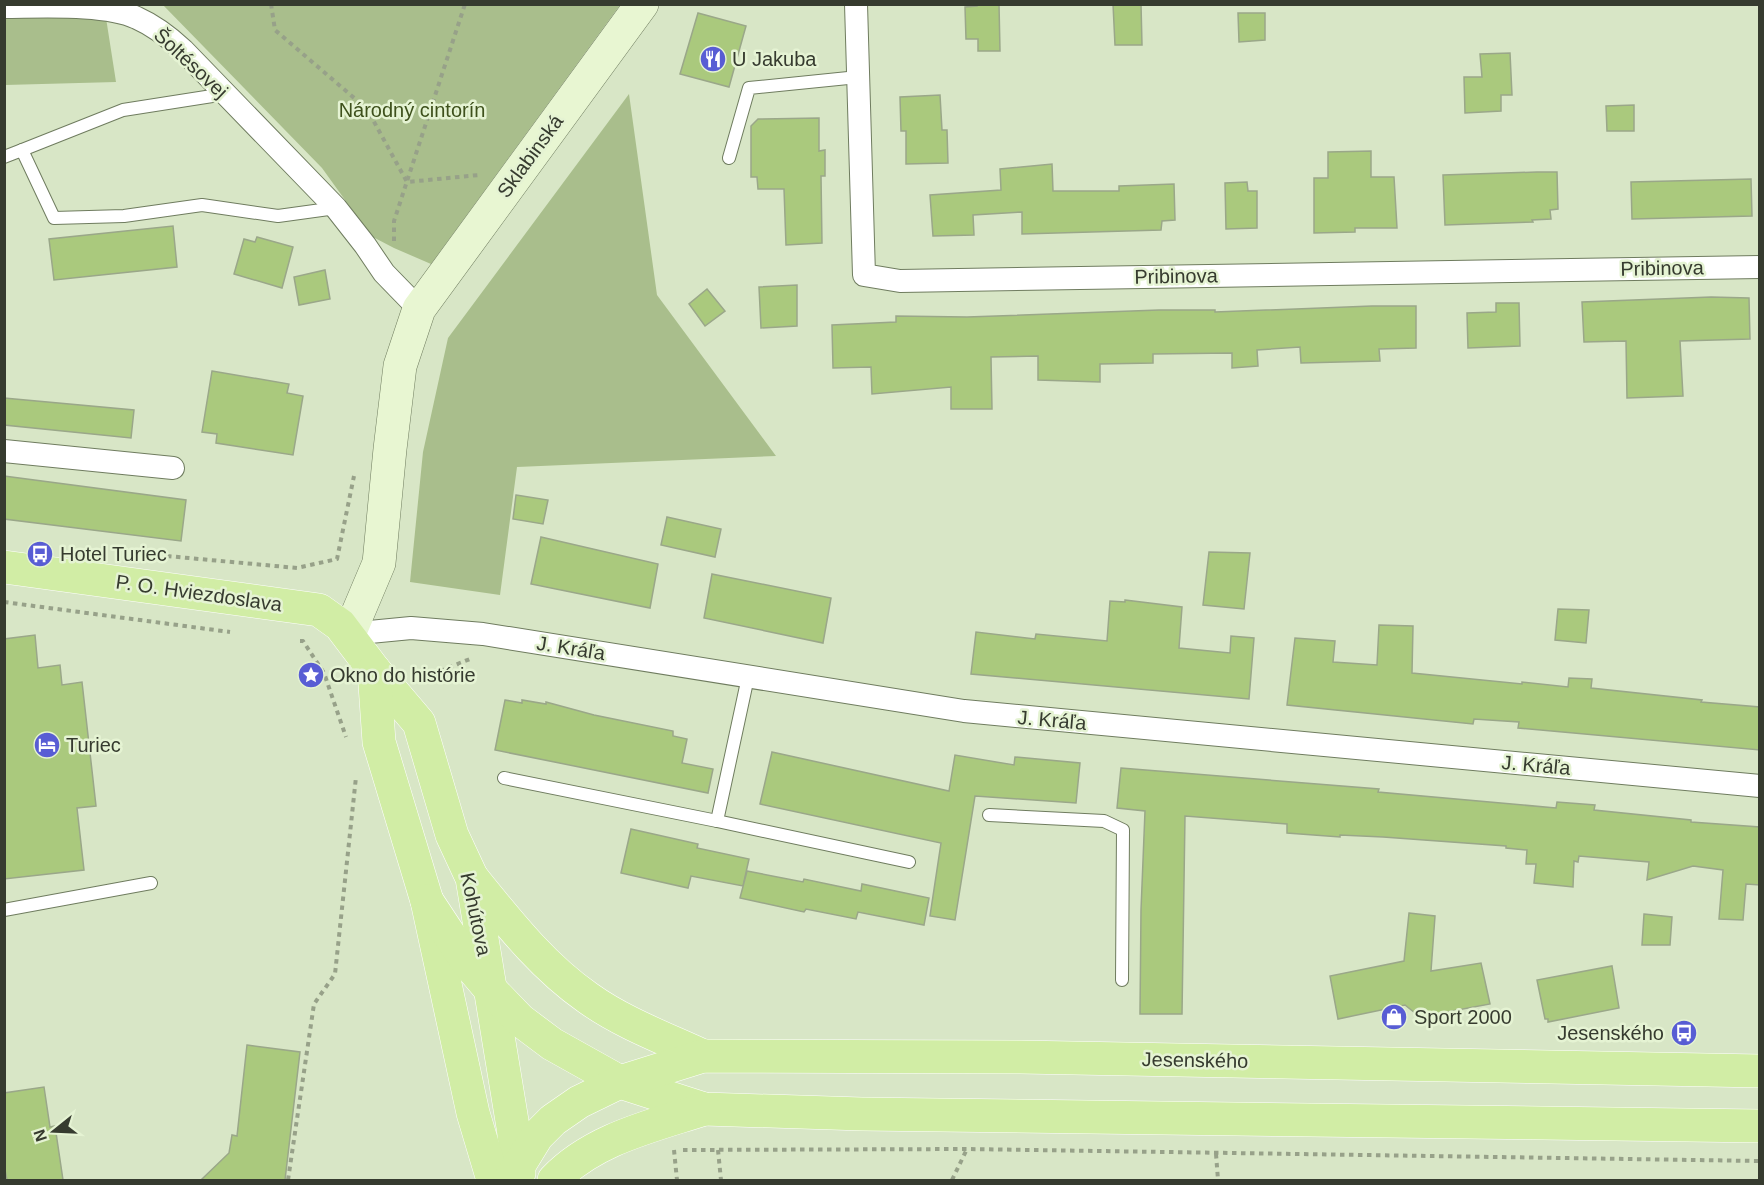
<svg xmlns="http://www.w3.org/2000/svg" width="1764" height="1185" viewBox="0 0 1764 1185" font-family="Helvetica,sans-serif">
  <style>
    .green { fill: #a9be8c }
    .building { fill: #aac97d; stroke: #9aa789; stroke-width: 1.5 }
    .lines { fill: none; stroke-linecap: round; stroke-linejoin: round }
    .lane-casing { stroke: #6f7c5f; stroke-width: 14 }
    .street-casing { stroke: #6f7c5f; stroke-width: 24 }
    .secondary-casing { stroke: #6f7c5f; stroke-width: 34 }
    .primary-casing { stroke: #fff; stroke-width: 34 }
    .path { stroke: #97a189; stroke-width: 4; stroke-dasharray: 4.5 4.5; stroke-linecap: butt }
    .lane { stroke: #fff; stroke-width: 12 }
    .street { stroke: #fff; stroke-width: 22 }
    .secondary { stroke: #e8f6d2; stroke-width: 33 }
    .primary { stroke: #d1eda5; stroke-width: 33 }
    .labels { text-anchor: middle; stroke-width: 5; stroke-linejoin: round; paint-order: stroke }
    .poi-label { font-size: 20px; fill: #363b2f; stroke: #e5f3d3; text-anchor: start }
    .street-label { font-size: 20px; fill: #363b2f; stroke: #e5f3d3 }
    .park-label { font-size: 20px; fill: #3e511c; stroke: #e5f3d3 }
  </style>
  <rect width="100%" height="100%" fill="#d8e6c6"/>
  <g class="green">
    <polygon points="4,5 104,5 116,82 5,85"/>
    <polygon points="163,5 620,5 431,264 394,248 371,236 322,168"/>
    <polygon points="629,94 657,295 776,456 517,467 500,595 410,582 423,452 448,338"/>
  </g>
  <g class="building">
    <polygon points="977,4 999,4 1000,51 978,51 978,39 966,39 965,7 977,6"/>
    <polygon points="1113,4 1141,4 1142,45 1115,45"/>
    <polygon points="698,13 746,26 729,87 680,74"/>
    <polygon points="1238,13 1265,13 1265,40 1239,42"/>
    <polygon points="1510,53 1512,95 1501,95 1501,111 1465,113 1464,77 1482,77 1480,54"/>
    <polygon points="940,95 942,130 947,130 948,163 906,164 906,131 901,131 900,97"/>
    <polygon points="1634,105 1634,131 1607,131 1606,106"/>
    <polygon points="819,118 819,151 825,150 825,176 821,176 822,243 786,245 784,189 758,189 757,177 751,177 751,126 758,119"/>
    <polygon points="1371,151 1371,177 1394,177 1397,228 1355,228 1355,232 1314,233 1314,178 1328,178 1328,152"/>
    <polygon points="1052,164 1053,191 1119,191 1119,186 1174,184 1175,220 1162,221 1161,230 1022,234 1022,212 973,215 974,235 933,236 930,195 1001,190 1000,169"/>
    <polygon points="1537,172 1557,172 1558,209 1550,210 1551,219 1532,220 1533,222 1445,225 1443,175"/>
    <polygon points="1751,179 1752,216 1632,219 1631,182"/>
    <polygon points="1247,182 1248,191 1257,191 1257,228 1226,229 1225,183"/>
    <polygon points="173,226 177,267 54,280 49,239"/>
    <polygon points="257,237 293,247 282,288 234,274 244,239 255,242"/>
    <polygon points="325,270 330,299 299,305 294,277"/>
    <polygon points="797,285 797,326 761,328 759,287"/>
    <polygon points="707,289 725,311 705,326 689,304"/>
    <polygon points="1711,297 1749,298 1750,339 1680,341 1683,396 1627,398 1626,341 1584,342 1582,302"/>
    <polygon points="1496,303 1519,303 1520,346 1468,348 1467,313 1496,312"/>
    <polygon points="1372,306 1416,306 1416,348 1379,349 1380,361 1301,363 1300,347 1257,350 1258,366 1232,368 1232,353 1153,354 1153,363 1100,364 1100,382 1038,380 1038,356 991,357 992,409 951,409 951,387 872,394 871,367 833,368 832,325 896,322 896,316 967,317 1159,310 1215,310 1215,312"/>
    <polygon points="212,371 289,384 287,393 303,396 293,455 216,443 217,434 202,432"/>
    <polygon points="4,398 134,410 131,438 4,425"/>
    <polygon points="4,476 186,500 181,541 4,519"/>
    <polygon points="516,495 548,500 543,524 513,519"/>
    <polygon points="667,517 721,529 715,557 661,545"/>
    <polygon points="541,537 658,564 650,608 531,584"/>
    <polygon points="1209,552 1250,553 1244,609 1203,605"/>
    <polygon points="712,574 831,598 823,643 704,618"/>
    <polygon points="1125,600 1182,607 1179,648 1230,653 1231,636 1254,638 1249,699 971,674 976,632 1035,639 1036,634 1107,641 1110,601 1125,602"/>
    <polygon points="1558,609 1589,610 1586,643 1555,640"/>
    <polygon points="1379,625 1413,626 1412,673 1522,684 1522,682 1568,687 1569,678 1592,679 1591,688 1702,700 1701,702 1760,707 1760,750 1518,728 1519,722 1474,719 1473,724 1287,705 1295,638 1335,641 1333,662 1377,665"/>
    <polygon points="35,635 38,668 60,665 62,685 82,682 96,806 77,808 84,870 4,879 4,639"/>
    <polygon points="505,700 522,703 522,700 546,704 546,702 594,715 673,731 673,736 687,739 682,763 713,769 708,793 495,750"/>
    <polygon points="772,752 949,791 955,755 1014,765 1015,757 1080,763 1076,803 975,796 955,920 930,916 941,843 760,804"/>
    <polygon points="1121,768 1379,789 1378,792 1556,808 1557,802 1595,805 1594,810 1691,820 1691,822 1760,827 1760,885 1746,884 1743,920 1719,919 1723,870 1693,866 1647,880 1649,862 1579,856 1578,862 1574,861 1573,887 1534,883 1536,864 1526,864 1527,850 1506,848 1506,846 1383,837 1340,835 1340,837 1287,833 1287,824 1185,816 1182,1014 1140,1014 1141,910 1145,811 1117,808"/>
    <polygon points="631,829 698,844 697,848 749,859 743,886 691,876 688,888 621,873"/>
    <polygon points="747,871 803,882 804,879 861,891 862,884 929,898 924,925 858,912 856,919 806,909 804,912 740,898"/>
    <polygon points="1409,913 1435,916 1431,971 1481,963 1490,1004 1420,1017 1405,1005 1338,1019 1330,976 1404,961"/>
    <polygon points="1644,914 1672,917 1670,945 1642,945"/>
    <polygon points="1612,966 1619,1008 1548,1022 1548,1019 1545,1019 1537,980"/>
    <polygon points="247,1045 300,1052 285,1180 201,1180 229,1153 232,1135 237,1136"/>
    <polygon points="44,1087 50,1127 55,1126 63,1180 7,1180 4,1165 4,1093"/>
  </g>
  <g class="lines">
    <defs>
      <g id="lane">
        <polyline points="22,150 123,110 225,94"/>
        <polyline points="4,157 22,150 54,218 124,216 202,205 278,216 336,208"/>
        <polyline points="729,158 749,88 858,77"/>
        <polyline points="748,677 717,821 909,862"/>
        <polyline points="504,778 717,821"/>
        <polyline points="989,815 1104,821 1123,830 1122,980"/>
        <polyline points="4,910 151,883"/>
      </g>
      <g id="street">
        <polyline points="856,4 864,275 900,281 1760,267"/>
        <path d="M4 7C40 7 106 3 137 18 155 26 169 37 183 50L336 208 365 245 384 273 419 309"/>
        <polyline points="4,451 173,468"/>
        <polyline points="349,634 411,628 483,634 964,711 1760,786"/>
      </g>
      <polyline id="secondary" points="349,634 379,563 390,449 400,366 419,309 642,4"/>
      <g id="primary">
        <polyline points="4,567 319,610 340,625 374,670 419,723 452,835 472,878 513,1127 519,1173"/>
        <polyline points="374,670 379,742 427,901 473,1113 493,1180"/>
        <path d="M473 879C508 922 542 966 588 998 623 1023 664 1038 703 1056"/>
        <polyline points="427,901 468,963 490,989 520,1020 552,1044 620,1082 704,1109 862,1114 1760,1126"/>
        <polyline points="510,1180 537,1136 553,1120 579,1102 620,1082 703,1056 1020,1057 1760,1071"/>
        <path d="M554 1180C593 1139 652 1126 704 1109"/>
      </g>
    </defs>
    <use href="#lane" class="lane-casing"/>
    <use href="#street" class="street-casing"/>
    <use href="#secondary" class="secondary-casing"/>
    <use href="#primary" class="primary-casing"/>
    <g class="path">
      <polyline points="271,4 275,30 367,109 407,182 479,175"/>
      <polyline points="394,241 394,221 465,4"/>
      <polyline points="167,556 297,568 337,559 354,476"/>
      <polyline points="4,602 230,632"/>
      <polyline points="300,641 303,641 324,673 346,737"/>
      <polyline points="440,671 470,659"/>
      <polyline points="674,1150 677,1180"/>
      <polyline points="683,1150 967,1149 1760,1161"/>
      <polyline points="718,1150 721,1180"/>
      <polyline points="1216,1154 1218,1180"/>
      <polyline points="288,1180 314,1004 335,974 356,777"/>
      <polyline points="952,1180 967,1149"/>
    </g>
    <use href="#lane" class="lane"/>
    <use href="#street" class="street"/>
    <use href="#secondary" class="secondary"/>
    <use href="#primary" class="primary"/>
  </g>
  <defs>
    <symbol id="restaurant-disc" viewBox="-11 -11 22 22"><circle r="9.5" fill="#585dd4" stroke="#e5f3d3"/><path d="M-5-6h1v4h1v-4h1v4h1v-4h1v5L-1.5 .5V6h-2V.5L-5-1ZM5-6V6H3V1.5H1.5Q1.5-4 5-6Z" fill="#fff"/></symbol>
    <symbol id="bus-disc" viewBox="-11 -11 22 22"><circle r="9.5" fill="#585dd4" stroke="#e5f3d3"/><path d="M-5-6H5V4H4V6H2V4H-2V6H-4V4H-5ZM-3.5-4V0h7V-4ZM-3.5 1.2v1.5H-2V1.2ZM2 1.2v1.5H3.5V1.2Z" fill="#fff"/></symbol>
    <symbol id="sight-disc" viewBox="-11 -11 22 22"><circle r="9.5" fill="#585dd4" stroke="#e5f3d3"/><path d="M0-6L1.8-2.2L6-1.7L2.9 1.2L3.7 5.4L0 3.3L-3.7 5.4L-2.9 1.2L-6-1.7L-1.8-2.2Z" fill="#fff"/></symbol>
    <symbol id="hotel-disc" viewBox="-11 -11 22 22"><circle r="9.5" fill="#585dd4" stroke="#e5f3d3"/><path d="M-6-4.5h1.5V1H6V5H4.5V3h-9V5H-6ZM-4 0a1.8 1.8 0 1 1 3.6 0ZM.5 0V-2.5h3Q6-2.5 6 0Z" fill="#fff"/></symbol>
    <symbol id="shop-disc" viewBox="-11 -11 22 22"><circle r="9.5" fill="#585dd4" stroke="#e5f3d3"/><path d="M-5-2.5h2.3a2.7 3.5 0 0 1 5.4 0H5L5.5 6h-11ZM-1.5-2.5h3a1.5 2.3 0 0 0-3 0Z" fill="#fff"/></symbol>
  </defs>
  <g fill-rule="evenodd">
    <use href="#restaurant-disc" x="698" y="44" width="30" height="30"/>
    <use href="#bus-disc" x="25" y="539" width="30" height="30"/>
    <use href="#sight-disc" x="296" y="660" width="30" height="30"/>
    <use href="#hotel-disc" x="32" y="730" width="30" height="30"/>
    <use href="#shop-disc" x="1379" y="1002" width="30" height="30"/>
    <use href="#bus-disc" x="1669" y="1018" width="30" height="30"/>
  </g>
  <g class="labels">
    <g class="poi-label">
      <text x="732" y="66">U Jakuba</text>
      <text x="60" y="561">Hotel Turiec</text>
      <text x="330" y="682">Okno do histórie</text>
      <text x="66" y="752">Turiec</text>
      <text x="1414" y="1024">Sport 2000</text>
      <text x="1664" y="1040" text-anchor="end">Jesenského</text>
    </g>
    <g class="street-label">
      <text transform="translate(191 63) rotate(43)" y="7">Šoltésovej</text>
      <text transform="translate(530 156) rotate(-54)" y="7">Sklabinská</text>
      <text transform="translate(1662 268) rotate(-1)" y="7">Pribinova</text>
      <text transform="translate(1176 276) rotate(-1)" y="7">Pribinova</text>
      <text transform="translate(199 593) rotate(8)" y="7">P. O. Hviezdoslava</text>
      <text transform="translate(571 648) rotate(9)" y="7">J. Kráľa</text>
      <text transform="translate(1052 720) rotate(5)" y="7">J. Kráľa</text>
      <text transform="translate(1536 765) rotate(5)" y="7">J. Kráľa</text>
      <text transform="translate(476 914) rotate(78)" y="7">Kohútova</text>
      <text transform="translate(1195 1060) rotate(1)" y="7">Jesenského</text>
    </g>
    <g class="park-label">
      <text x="412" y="117">Národný cintorín</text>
    </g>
  </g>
  <rect width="1764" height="1185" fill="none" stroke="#363b2f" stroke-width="12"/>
  <g transform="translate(54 1131) rotate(252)" stroke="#e5f3d3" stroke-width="4.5" paint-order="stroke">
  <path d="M0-4.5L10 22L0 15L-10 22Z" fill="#363b2f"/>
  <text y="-9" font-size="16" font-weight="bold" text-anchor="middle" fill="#363b2f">N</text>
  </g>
</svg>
